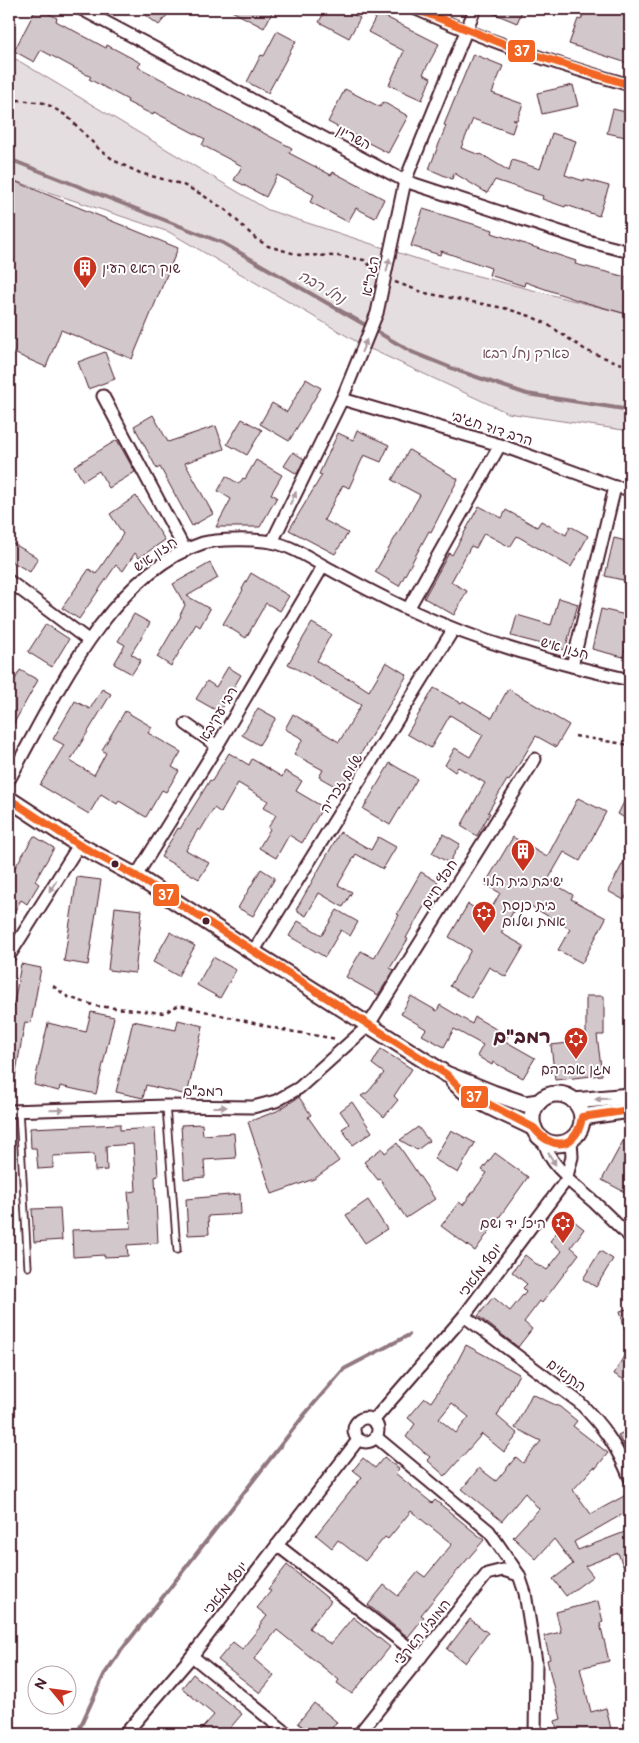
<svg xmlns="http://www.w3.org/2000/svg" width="639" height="1743" viewBox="0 0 639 1743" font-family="'Balsamiq Sans','Playpen Sans Hebrew',sans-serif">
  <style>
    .green { fill: #e5dee0; stroke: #987e86 }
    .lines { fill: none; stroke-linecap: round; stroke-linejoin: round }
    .stream { stroke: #91787e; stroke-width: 4 }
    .building { fill: #d2c7cb; stroke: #4a1f2b; fill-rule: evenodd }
    .service-casing { stroke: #4a1f2b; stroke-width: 9 }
    .minor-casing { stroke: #4a1f2b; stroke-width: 15 }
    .tertiary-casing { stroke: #4a1f2b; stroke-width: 19 }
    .path { stroke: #4a1f2b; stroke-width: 2.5; stroke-dasharray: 4 4; stroke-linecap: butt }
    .service { stroke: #fff; stroke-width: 5.5 }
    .minor { stroke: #fff; stroke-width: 11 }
    .tertiary { stroke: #fff; stroke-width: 15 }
    .bus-1-casing { stroke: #fff; stroke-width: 11 }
    .bus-1 { stroke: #f26522; stroke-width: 8 }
    .oneway { fill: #ae9aa0 }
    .bus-dot { fill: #4a1f2b; stroke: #fff; stroke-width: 2 }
    .labels { text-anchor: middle; stroke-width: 4; stroke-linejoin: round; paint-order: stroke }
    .street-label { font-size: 14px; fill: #4a1f2b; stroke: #fff }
    .poi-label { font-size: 14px; fill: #4a1f2b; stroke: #fff; text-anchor: start }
    .park-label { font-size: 14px; fill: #714f58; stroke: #fff }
    .water-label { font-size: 15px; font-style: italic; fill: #74535c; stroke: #fff }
    .district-label { font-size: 19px; font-weight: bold; fill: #4a1f2b; stroke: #fff }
    .line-badge { stroke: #fff; stroke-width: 2 }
    .badge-label { font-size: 14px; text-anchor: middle; font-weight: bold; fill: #fff }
  </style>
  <rect width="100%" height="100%" fill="#fff"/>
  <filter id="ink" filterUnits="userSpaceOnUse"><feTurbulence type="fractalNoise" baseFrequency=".02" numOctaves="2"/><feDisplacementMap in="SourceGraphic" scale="10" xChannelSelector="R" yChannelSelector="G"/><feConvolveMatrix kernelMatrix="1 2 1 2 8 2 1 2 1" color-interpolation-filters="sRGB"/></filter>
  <g filter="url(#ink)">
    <polygon class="green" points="9,55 268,210 439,266 630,315 630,431 508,413 364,346 169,232 9,179"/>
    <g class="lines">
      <g class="stream">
        <polyline points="9,159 223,243 412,352 459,371 527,394 630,410"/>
        <polyline points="77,1734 104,1675 120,1652 305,1414 344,1369 409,1335"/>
      </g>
    </g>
    <g class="building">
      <polygon points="36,9 40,9 57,18 56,21 106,48 107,45 141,63 138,67 292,148 289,153 331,175 333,172 384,199 375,218 356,208 348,222 310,202 314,195 277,175 266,197 234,180 242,166 202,145 205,139 154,112 153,115 127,102 128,100 89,79 91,77 41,50 34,62 14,51"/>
      <polygon points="137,9 172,9 159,25"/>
      <polygon points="228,9 274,9 264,28"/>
      <polygon points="326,9 343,9 360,18 349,38 319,22"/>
      <polygon points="483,9 523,9 517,23"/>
      <polygon points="585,9 630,9 630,64 569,44 578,19 581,20"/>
      <polygon points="378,13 439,44 423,74 431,78 422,100 389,85 404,51 368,32"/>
      <polygon points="277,31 296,41 268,93 247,82 261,55 264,56"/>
      <polygon points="473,54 503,66 492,93 523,104 517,120 513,120 516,121 512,133 473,119 461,148 480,155 481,154 509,171 512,160 540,169 552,133 576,141 565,175 584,181 584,179 609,186 599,216 566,205 565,207 542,199 543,196 495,180 487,193 454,173 452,179 429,169 446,126 444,125"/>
      <polygon points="573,85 578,106 542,114 537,93"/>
      <polygon points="345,89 380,107 383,102 408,116 388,153 328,122"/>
      <polygon points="613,109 630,113 630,138 607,133"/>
      <polygon points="9,179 178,248 132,359 61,330 46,367 9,351"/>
      <polygon points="423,209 493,230 492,233 576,261 575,264 630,278 630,315 577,300 525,282 524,286 489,275 491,268 441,251 440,255 411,246"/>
      <polygon points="105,352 115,379 88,389 78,362"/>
      <polygon points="306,379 321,388 289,441 260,424 272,403 287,412"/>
      <polygon points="153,415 168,442 216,426 224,449 185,463 213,514 192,526 160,467 157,469 134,426"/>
      <polygon points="242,419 262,430 247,455 227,444"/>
      <polygon points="357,430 389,445 381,462 364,455 349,488 343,485 324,520 348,533 335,554 289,530 322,475 319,474 338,433 353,440"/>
      <polygon points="117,440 135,472 109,488 99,471 83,481 74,466"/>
      <polygon points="409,450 458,479 431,532 429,531 399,586 375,572 420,495 392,480"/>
      <polygon points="293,452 304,459 297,474 284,466"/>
      <polygon points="256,460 282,475 271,494 277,497 260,527 216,527 231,499 218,491 226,476 239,484 243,478 245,479"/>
      <polygon points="136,496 165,540 139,558 135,553 123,571 116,565 79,619 62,608 89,569 96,574 123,534 110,514"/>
      <polygon points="479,506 502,518 506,510 537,527 541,521 566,535 570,526 588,536 571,567 517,536 510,547 484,533 476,548 471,546 451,582 467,591 454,615 424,598 449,553 452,555"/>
      <polygon points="614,538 630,542 630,568 627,581 605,576"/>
      <polygon points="9,541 38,558 30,572 9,560"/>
      <polygon points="210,563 218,578 187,596 210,609 200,627 196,624 171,666 157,657 181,616 180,615 185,605 173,584"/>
      <polygon points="251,573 289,596 280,611 266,603 246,638 223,624 243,590 242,589"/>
      <polygon points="559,598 578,604 565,650 511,636 517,615 551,625"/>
      <polygon points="601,609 630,616 630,627 623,657 592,649"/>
      <polygon points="134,614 150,623 131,654 141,660 132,674 114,664 125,645 118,641"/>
      <polygon points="312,623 331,634 317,661 348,679 349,678 369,691 386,662 407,675 340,789 319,777 323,770 294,754 303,739 285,729 293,714 339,742 361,705 288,664"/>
      <polygon points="46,624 69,639 52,667 28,652"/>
      <polygon points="228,667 241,675 219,712 196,699 207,681 216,687"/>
      <polygon points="20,670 38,680 9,732 9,691"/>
      <polygon points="434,688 461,703 463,701 492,718 508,689 569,725 556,747 536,736 509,781 507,780 488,812 490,813 477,836 461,826 485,783 458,767 455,772 445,765 455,748 470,757 483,735 450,715 431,748 407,734"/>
      <polygon points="102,689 111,694 70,761 94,775 106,753 102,750 125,711 152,727 148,733 181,752 172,767 179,771 166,792 162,790 146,817 119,801 117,804 101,794 89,814 40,785 64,745 53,739 75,701 90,709"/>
      <polygon points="258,708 276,718 259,745 242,735"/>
      <polygon points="229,753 249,765 252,759 282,777 285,771 302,781 296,791 323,807 302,843 289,835 276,858 259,848 270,829 268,828 276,815 263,808 268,801 238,783 221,813 214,808 200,831 198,829 186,850 209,863 199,879 161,857 178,828 180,829 210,780 212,781"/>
      <polygon points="390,763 417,779 390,825 363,809"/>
      <polygon points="630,790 630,821 618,814"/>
      <polygon points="578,798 606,812 580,861 564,852 548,880 573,895 571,899 606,918 582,963 558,950 570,929 524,902 522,905 518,903 501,933 524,946 506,977 489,967 471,998 450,986 471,950 449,937 468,904 487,916 500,893 485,884 513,837 547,857"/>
      <polygon points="340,832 371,850 378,837 396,847 383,869 356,854 338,885 352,892 343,907 319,893 306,916 296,910"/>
      <polygon points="443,834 460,844 449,863 432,853"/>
      <polygon points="34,836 54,848 35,881 39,884 27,904 21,900 9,921 9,873 12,867 14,869"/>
      <polygon points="630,850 630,889 624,900 608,891"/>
      <polygon points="261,869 275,878 253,916 238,908"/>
      <polygon points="421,872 438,882 406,938 408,939 390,968 394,970 378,995 346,977 361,951 374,958 399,915 397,914"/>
      <polygon points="77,877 101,880 88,965 64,961"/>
      <polygon points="115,907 142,910 135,973 108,970"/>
      <polygon points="337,910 358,922 350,936 341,930 325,957 289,936 298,921 322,935"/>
      <polygon points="170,932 195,946 178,976 153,962"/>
      <polygon points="213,957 236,970 220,998 197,985"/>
      <polygon points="21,964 41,968 31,1023 25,1022 14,1083 9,1083 9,1015 12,1015"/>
      <polygon points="411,996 437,1011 440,1005 472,1024 475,1017 508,1036 505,1041 535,1058 523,1078 493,1062 492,1065 477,1056 483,1045 454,1029 444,1047 422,1035 426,1029 401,1014"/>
      <polygon points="586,996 604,996 604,1035 597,1035 602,1075 555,1080 551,1045 586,1041"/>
      <polygon points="91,1012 114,1017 96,1094 60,1086 59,1091 34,1085 48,1023 86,1032"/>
      <polygon points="178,1020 203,1026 187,1095 146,1085 143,1098 116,1092 133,1021 176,1030"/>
      <polygon points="381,1049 412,1069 394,1096 398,1100 384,1117 361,1096 368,1092 384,1073 372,1064"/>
      <polygon points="299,1097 311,1115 308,1117 339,1161 314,1179 272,1194 248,1122 277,1111"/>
      <polygon points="352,1102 372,1132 353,1145 342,1129 349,1124 340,1111"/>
      <polygon points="120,1124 120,1130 155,1128 158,1176 155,1177 158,1243 127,1245 128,1256 104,1257 104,1255 73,1257 72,1230 131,1228 128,1192 136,1191 133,1144 106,1146 107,1170 95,1171 94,1154 53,1156 53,1168 38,1169 36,1148 31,1148 30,1128"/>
      <polygon points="202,1124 203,1135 234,1133 236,1158 204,1160 205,1177 184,1179 181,1125"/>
      <polygon points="418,1127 429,1141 417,1150 400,1140"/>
      <polygon points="630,1128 630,1195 602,1180"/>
      <polygon points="451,1130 475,1143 458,1173 434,1159"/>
      <polygon points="397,1143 435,1199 406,1218 380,1179 378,1180 364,1162 382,1148 385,1153"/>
      <polygon points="495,1153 528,1177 475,1251 441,1226 459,1202 463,1205 487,1173 482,1170"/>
      <polygon points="240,1194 241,1214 208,1216 209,1234 188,1235 186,1199"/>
      <polygon points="368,1200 387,1229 365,1243 346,1215"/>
      <polygon points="60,1208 62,1240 34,1242 32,1209"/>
      <polygon points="569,1217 584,1229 571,1247 579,1254 542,1303 540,1301 524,1322 532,1329 518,1347 478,1316 493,1297 510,1311 526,1291 523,1288 527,1284 512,1272 525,1255 540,1267 541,1266 547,1270 562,1251 550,1241"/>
      <polygon points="600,1251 613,1259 596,1287 583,1279"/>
      <polygon points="630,1308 630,1338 627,1338 620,1311"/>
      <path d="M466 1345 519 1374 497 1416 518 1434 504 1452 482 1434 445 1476 427 1460 430 1457 406 1437 415 1424 408 1418 425 1398 431 1402 454 1368ZM452 1403 469 1417 456 1433 439 1419Z"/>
      <polygon points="630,1345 630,1383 614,1374"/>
      <polygon points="532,1394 560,1407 577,1421 573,1426 608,1453 596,1468 594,1467 573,1490 591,1514 626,1495 630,1504 630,1510 574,1542 578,1550 630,1530 630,1583 618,1553 585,1566 593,1576 566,1596 553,1579 573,1564 554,1539 536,1559 513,1537 539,1509 525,1493 502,1521 462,1489 479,1468 496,1481 516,1457 523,1463 541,1441 515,1428"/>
      <polygon points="630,1429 630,1460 618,1435"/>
      <polygon points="384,1457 399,1469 395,1473 432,1503 435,1500 484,1540 441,1590 421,1615 424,1617 408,1637 368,1605 384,1585 398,1596 418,1572 425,1577 452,1544 411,1511 388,1539 385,1537 365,1561 338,1540 332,1548 316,1535 362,1477 353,1470 363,1458 375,1468"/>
      <polygon points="287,1565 331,1601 309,1628 326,1641 331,1644 353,1617 390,1647 352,1694 337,1683 339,1680 277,1630 254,1659 274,1676 260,1693 218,1660 233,1642 242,1649 260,1627 259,1626 267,1616 257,1608 271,1591 268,1589"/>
      <polygon points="598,1601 603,1622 600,1623 609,1661 580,1668 591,1712 606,1708 612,1733 605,1734 558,1734 555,1721 561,1719 547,1660 550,1659 544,1636 561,1632 556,1612"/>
      <polygon points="470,1619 488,1633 465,1663 447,1649"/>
      <polygon points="193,1674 242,1714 225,1734 197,1734 214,1715 182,1688"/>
      <polygon points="314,1703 337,1722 327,1734 312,1734 298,1723"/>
    </g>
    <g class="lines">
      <defs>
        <g id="service">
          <polyline points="166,1106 177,1250"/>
          <polyline points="19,1111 28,1267"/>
        </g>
        <g id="minor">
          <polyline points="81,9 405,181 591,242 630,252"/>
          <path d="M416 9C485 40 557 65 630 85"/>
          <polyline points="103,396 185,550"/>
          <polyline points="342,399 500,445 615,487 630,489"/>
          <polyline points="272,542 342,399 377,313 405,181 475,9"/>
          <polyline points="9,581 88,640"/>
          <polyline points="408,609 500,445"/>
          <polyline points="572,666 615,487"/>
          <polyline points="186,724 217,746"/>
          <path d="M9 780C53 700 110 573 203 543 217 539 256 539 272 542 291 546 308 557 324 566 352 581 381 597 410 610 480 643 555 663 630 680"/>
          <polyline points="136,876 217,746 323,566"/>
          <polyline points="253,952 453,630"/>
          <polyline points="9,956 79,845"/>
          <polyline points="9,1111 166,1106 253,1107 276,1101 299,1088 368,1026 535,759"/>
          <path d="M543 1139C548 1155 554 1165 567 1176V1179L594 1202 630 1237"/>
          <polyline points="567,1176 572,1157 571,1139"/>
          <path d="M464 1316 579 1402C604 1427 616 1445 630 1478"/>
          <circle cx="366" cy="1430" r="12"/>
          <polyline points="373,1421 464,1316 567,1179"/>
          <polyline points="376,1437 489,1531 519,1575 525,1593 536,1662 535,1734"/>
          <polyline points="277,1545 421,1657"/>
          <polyline points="192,1656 288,1734"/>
          <polyline points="125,1734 192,1656 358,1440"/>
          <polyline points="359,1734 487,1574 503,1570 519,1575"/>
        </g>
        <g id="tertiary">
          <polyline points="9,799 79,845 136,876 253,952 446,1074 493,1093 525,1104 539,1102"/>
          <path d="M454 1082C476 1104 507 1114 534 1128"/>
          <circle cx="557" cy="1119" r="25"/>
          <polyline points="574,1101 630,1096"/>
          <polyline points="582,1117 630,1110"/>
        </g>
      </defs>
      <use href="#service" class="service-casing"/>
      <use href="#minor" class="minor-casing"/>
      <use href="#tertiary" class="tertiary-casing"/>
      <g class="path">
        <polyline points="9,99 45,103 67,116 99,149 115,161 140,173 181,184 201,194 227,211 255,238 268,246 299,255 338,256 364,260 375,270"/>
        <polyline points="395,282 425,293 504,308 530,316 547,324 587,351 630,367"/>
        <polyline points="575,736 630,745"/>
        <polyline points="53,986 68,997 96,1006 164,1013 179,1005 283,1030 337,1039"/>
      </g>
      <use href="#service" class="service"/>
      <use href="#minor" class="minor"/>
      <use href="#tertiary" class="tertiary"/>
      <defs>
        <g id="bus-1">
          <polyline points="416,9 522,51 630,85"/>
          <path d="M9 799 79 845 136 876 446 1074 463 1091 534 1128C553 1152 577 1148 582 1117L630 1110"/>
        </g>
      </defs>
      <use href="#bus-1" class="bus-1-casing"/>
      <use href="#bus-1" class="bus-1"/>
    </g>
    <defs><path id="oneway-solid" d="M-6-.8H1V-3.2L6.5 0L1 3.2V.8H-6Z" transform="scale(1.25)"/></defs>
    <g class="oneway">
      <use href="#oneway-solid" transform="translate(388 265) rotate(-78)"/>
      <use href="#oneway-solid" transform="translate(364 346) rotate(-68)"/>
      <use href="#oneway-solid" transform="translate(293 498) rotate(-64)"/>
      <use href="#oneway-solid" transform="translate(53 886) rotate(123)"/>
      <use href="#oneway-solid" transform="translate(602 1099) rotate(176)"/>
      <use href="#oneway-solid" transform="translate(220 1107)"/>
      <use href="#oneway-solid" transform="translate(57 1110) rotate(-2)"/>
      <use href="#oneway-solid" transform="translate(552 1159) rotate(58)"/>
    </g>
  </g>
  <defs>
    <symbol id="building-pin" viewBox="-11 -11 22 30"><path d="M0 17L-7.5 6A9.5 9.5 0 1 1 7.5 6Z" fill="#c8321e" stroke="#fff"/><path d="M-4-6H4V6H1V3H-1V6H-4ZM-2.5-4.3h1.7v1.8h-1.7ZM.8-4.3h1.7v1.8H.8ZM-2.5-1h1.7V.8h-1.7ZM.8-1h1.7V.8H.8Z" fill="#fff"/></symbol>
    <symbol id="synagogue-pin" viewBox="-11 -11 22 30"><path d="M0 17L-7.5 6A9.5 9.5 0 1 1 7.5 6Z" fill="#c8321e" stroke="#fff"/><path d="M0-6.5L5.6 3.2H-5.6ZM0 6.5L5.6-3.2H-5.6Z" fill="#fff"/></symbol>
  </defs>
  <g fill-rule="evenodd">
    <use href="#building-pin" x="71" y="254" width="28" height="38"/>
    <use href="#building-pin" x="509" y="837" width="28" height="38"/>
    <use href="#synagogue-pin" x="470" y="899" width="28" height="38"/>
    <use href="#synagogue-pin" x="562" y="1025" width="28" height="38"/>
    <use href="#synagogue-pin" x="549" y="1209" width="28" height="38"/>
  </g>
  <g class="bus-dot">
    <circle cx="115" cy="864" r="4.5"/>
    <circle cx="206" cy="921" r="4.5"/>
  </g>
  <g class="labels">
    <g class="street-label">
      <text transform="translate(354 137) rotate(28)" y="5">השריון</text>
      <text transform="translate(370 276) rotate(-78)" y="5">הגר"א</text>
      <text transform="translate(492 428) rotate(18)" y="5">הרב דוד חג'בי</text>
      <text transform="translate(155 554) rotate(-35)" y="5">חזון איש</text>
      <text transform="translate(565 648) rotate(16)" y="5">חזון איש</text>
      <text transform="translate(218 714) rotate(-59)" y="5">רבי עקיבא</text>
      <text transform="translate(341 783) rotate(-58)" y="5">שלום זכריה</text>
      <text transform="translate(439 884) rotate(-58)" y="5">חפץ חיים</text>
      <text x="203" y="1096">רמב"ם</text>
      <text transform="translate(480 1270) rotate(-53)" y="5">יוסף מלאכי</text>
      <text transform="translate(567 1375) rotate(37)" y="5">התנאים</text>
      <text transform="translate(225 1588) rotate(-52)" y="5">יוסף מלאכי</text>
      <text transform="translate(422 1632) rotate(-51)" y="5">המוביל הארצי</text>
    </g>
    <g class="poi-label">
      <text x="102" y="273">שוק ראש העין</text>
      <text x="523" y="886" text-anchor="middle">ישיבת בית הלוי</text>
      <text x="502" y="910">בית כנסת<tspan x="502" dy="16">אמת ושלום</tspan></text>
      <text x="576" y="1074" text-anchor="middle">מגן אברהם</text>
      <text x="546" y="1228" text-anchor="end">היכל יד ושם</text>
    </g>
    <g class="park-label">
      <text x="526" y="358">פארק נחל רבא</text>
    </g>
    <g class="water-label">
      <text transform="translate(322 287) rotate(30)" y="5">נחל רבה</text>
    </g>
    <g class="district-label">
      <text x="522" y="1043">רמב"ם</text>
    </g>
  </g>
  <g class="line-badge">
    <rect x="507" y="39" width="29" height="24" rx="5" fill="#f26522"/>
    <rect x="152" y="883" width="28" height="24" rx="5" fill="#f26522"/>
    <rect x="460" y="1085" width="29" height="24" rx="5" fill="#f26522"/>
  </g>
  <g class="badge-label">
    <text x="522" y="56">37</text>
    <text x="166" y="900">37</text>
    <text x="474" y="1102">37</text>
  </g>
  <rect width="639" height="1743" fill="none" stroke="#fff" stroke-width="30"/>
  <rect x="15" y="15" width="609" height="1713" fill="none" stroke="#4a1f2b" stroke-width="2" filter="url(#ink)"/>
  <g transform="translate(52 1690) rotate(299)"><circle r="24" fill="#ffffff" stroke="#b7a5aa"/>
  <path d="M0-4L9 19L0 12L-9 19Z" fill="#c8321e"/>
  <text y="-8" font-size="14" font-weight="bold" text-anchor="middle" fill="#4a1f2b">N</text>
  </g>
</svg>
